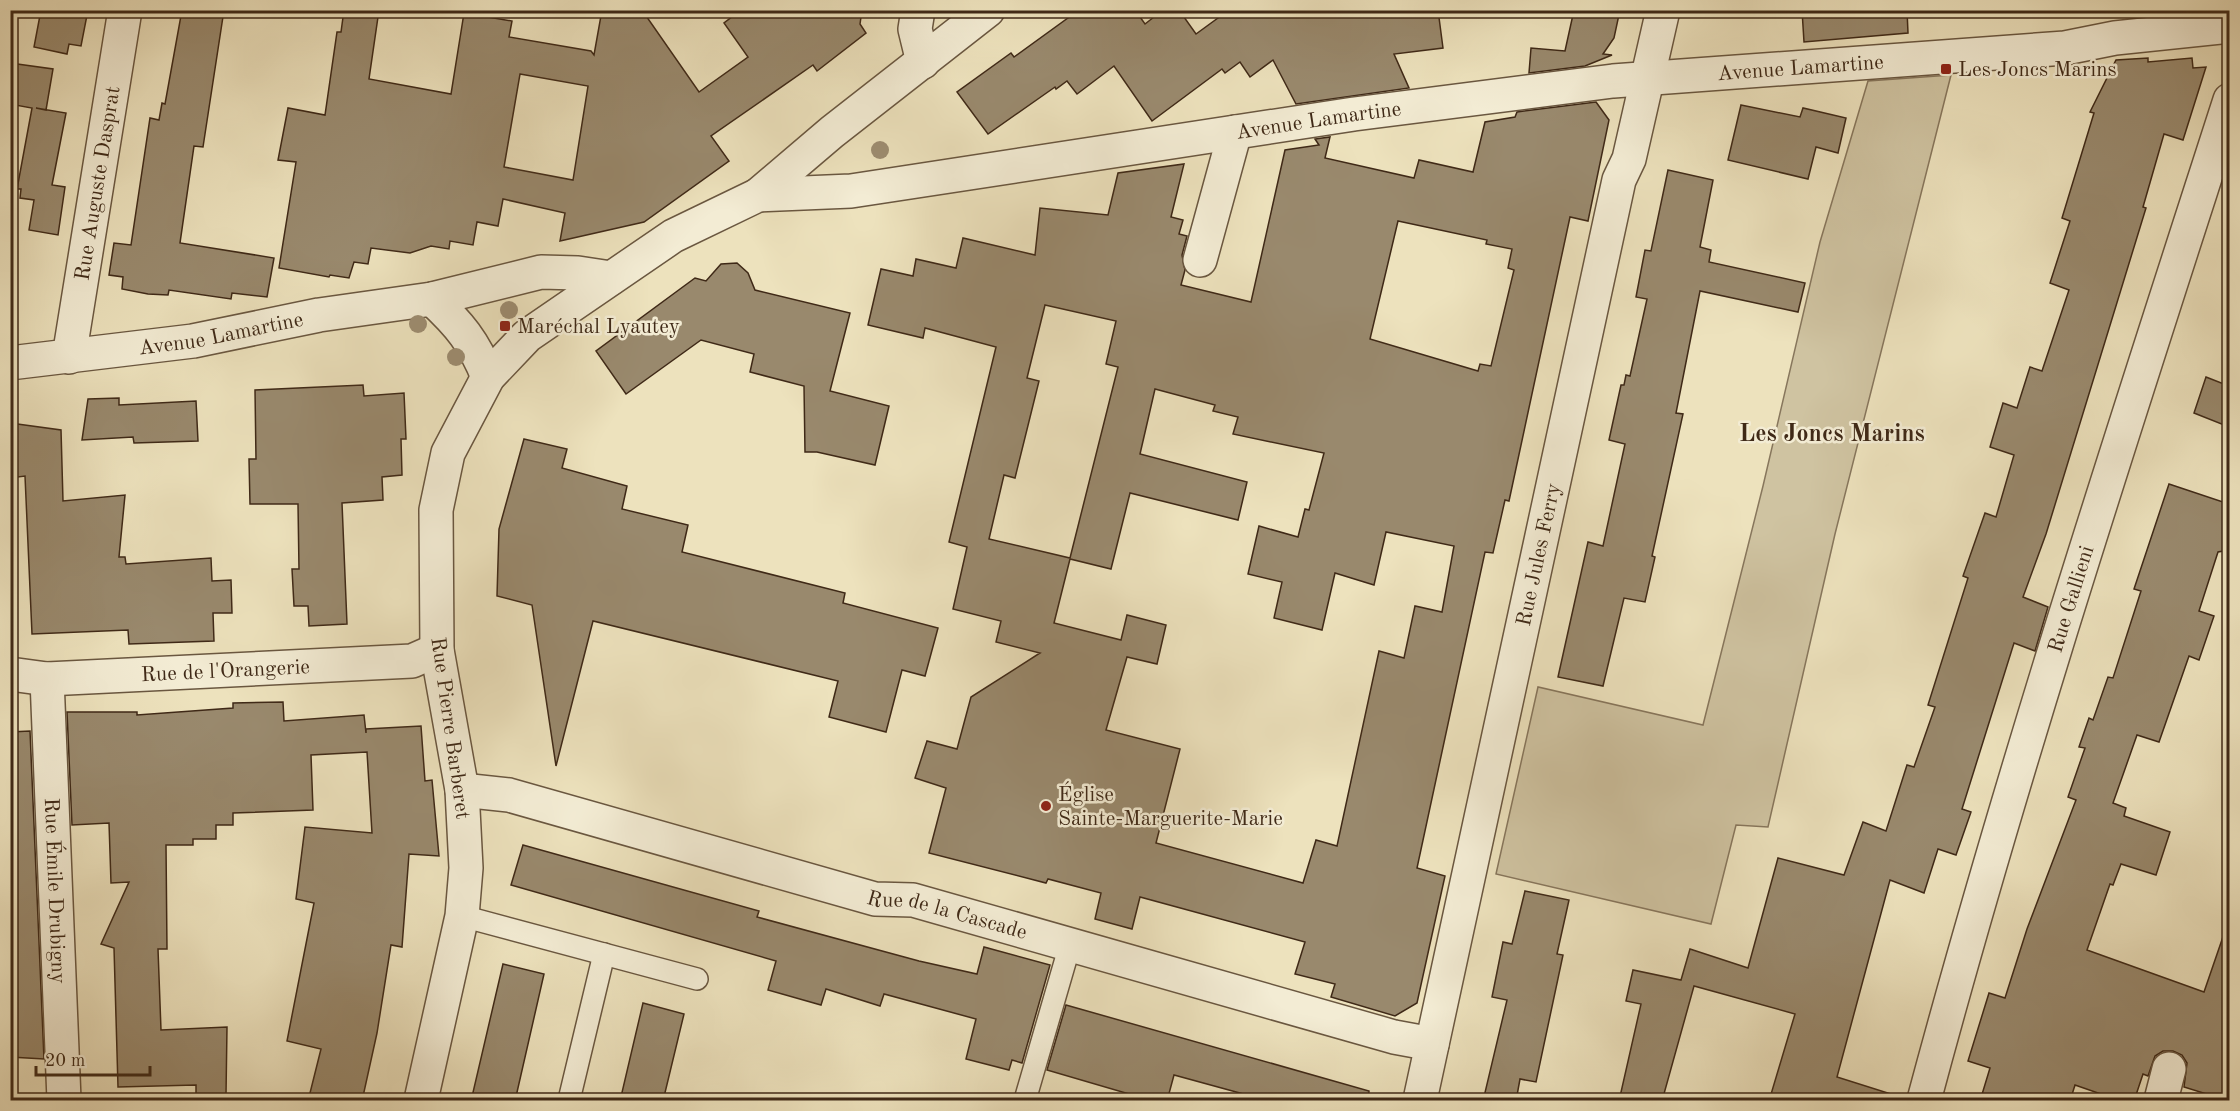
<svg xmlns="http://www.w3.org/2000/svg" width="2240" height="1111" viewBox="0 0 2240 1111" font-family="'Old Standard TT',serif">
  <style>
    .green { fill: #cfc3a1; stroke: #87765c; stroke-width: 1.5 }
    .building { fill: #99896d; stroke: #3f2917; stroke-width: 1.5; fill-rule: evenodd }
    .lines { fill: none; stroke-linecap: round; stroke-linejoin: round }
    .service-casing { stroke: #6a5740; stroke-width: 24 }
    .minor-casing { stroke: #6a5740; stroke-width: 36 }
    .service { stroke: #f3ecd4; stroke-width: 21 }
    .minor { stroke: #f3ecd4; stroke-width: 33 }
    .tree { fill: #9d8d71 }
    .poi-dot { fill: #8f2418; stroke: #f3ecd4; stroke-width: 2 }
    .labels { text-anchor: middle; stroke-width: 5; stroke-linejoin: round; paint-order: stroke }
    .street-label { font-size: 21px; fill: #3f2917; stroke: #f3ecd4 }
    .poi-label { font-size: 21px; fill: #3f2917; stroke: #f3ecd4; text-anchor: start }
    .quarter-label { font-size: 24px; font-weight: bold; fill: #3f2917; stroke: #f3ecd4 }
  </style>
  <rect width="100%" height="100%" fill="#ede2bd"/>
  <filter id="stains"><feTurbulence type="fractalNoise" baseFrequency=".00333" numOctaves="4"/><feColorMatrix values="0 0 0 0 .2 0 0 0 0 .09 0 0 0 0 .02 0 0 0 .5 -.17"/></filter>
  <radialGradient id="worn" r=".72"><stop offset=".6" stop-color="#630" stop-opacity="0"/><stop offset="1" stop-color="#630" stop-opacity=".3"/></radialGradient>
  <polygon class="green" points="1951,75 1835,534 1768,827 1736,825 1711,924 1496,874 1538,687 1703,725 1763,486 1820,242 1868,81"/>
  <g class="building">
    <polygon points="41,10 88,10 81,46 69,44 67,54 34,47"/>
    <polygon points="182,10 224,10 203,147 194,146 180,243 274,258 267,297 232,293 231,299 169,290 168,295 148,294 122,289 123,277 109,275 114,243 131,245 150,118 159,120 162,103 165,104"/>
    <path d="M344 10H379L369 79 451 94 464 13 512 21 509 37 591 51 594 55 602 10H642L699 92 748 57 724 23 741 10H862L860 24 866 33 817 71 813 65 711 136 729 161 644 222 560 241 565 213 503 199 498 226 477 222 473 245 450 241 449 249 431 246 410 253 371 248 368 264 354 262 349 278 330 275 329 277 279 268 296 162 278 160 288 108 325 115 337 32H341ZM520 74 588 86 573 180 504 167Z"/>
    <polygon points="1079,10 1135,10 1145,24 1163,10 1179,10 1196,34 1229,10 1438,10 1443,48 1394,54 1409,88 1296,104 1273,60 1250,77 1240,62 1225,73 1222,69 1152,121 1114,66 1077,94 1067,81 1056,89 1055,87 988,134 957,92 1011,53 1014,57"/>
    <polygon points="1574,10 1620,10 1614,38 1603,54 1612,55 1585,66 1529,73 1531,48 1565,51"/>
    <polygon points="1802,10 1907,10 1908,33 1804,42"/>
    <polygon points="2148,58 2148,62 2192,58 2193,68 2206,67 2183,140 2164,134 2143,207 2146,208 2046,534 2023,597 2048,607 2035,651 2014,643 1962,809 1971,812 1956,855 1938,849 1924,893 1890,880 1837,1077 1891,1094 1890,1101 1769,1101 1795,1014 1694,986 1662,1101 1619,1101 1641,1004 1626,1001 1633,970 1681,980 1690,949 1748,968 1778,858 1844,875 1863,822 1886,831 1907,765 1914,767 1935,707 1928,705 1968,578 1963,576 1985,513 1996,517 2014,455 1990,447 2003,403 2017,408 2030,367 2042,371 2069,290 2050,283 2070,221 2062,218 2094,113 2090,112 2116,60"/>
    <polygon points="10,63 53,69 46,110 36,108 66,113 52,185 65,187 58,235 29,230 34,200 20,198 21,189 17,189 32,108 15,105 16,100 10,99"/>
    <path d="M1596 102 1609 120 1588 221 1570 217 1509 501 1505 500 1493 553 1485 552 1417 868 1445 876 1417 1003 1395 1016 1331 997 1335 984 1295 974 1305 942 1140 897 1132 929 1095 919 1101 893 1048 879 1046 883 929 853 946 788 915 778 927 741 957 749 971 697 1040 653 996 642 1001 621 953 609 967 547 949 542 996 347 925 328 923 338 868 325 881 269 913 276 916 259 956 268 963 238 1035 255 1040 208 1108 215 1118 173 1184 164 1171 217 1183 220 1179 234 1187 236 1182 255 1185 270 1181 285 1251 302 1285 150 1319 145 1315 139 1330 137 1325 158 1414 178 1419 160 1473 172 1485 122 1515 117 1517 112ZM1398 221 1487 240 1486 244 1512 249 1508 268 1514 270 1491 366 1480 364 1478 371 1370 339ZM1045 305 1116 321 1106 364 1118 367 1070 558 989 539 1004 475 1015 478 1039 381 1027 378ZM1155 389 1215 405 1213 411 1238 417 1233 434 1324 453 1309 510 1305 509 1298 537 1259 526 1248 574 1282 582 1274 618 1322 630 1335 573 1374 585 1386 532 1454 546 1442 612 1415 606 1404 658 1379 651 1337 846 1316 840 1303 883 1156 843 1180 749 1106 730 1127 657 1157 664 1166 625 1127 615 1121 640 1054 623 1070 559 1111 569 1130 493 1238 520 1247 482 1140 454Z"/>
    <polygon points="1741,105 1800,117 1803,108 1846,118 1838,153 1816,147 1808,179 1728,160"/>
    <polygon points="1668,170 1713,180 1700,247 1711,250 1709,262 1805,283 1798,312 1700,291 1676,413 1683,414 1652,556 1655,557 1645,602 1624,598 1603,686 1558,677 1588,542 1603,546 1625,444 1609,440 1621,385 1624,385 1626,375 1630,376 1647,299 1636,297 1645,250 1651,251"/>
    <polygon points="737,263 748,273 755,290 850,313 830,391 889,406 875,465 817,452 805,452 804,386 750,372 754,354 701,340 626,394 596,351 695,278 706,281 721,264"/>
    <polygon points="2206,377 2229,386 2229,427 2194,413"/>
    <polygon points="363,385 364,396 404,393 406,439 401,439 402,475 382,477 383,500 342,503 347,624 309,626 308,606 294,606 292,569 299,569 298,504 250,504 249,459 256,459 255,390"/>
    <polygon points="119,398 119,405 196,401 198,441 134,443 133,437 82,440 88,399"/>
    <polygon points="10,423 61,430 63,501 125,495 119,557 125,557 126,564 211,558 212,581 231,580 232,613 213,613 214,641 129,644 128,630 32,634 25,476 10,478"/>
    <polygon points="524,439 567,449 562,468 627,486 622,509 688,525 682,552 845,593 843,603 938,628 925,676 902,670 886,732 829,717 838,681 593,621 556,766 532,605 497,596 499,529"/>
    <polygon points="2169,484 2229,504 2229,550 2218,552 2199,611 2214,616 2199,660 2189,656 2159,742 2137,735 2113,803 2126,808 2124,816 2170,832 2156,875 2121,864 2113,885 2110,884 2087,950 2204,992 2225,931 2229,932 2229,1101 2184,1087 2187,1063 2182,1055 2173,1051 2163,1051 2155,1056 2148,1076 2143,1074 2134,1101 2121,1101 2075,1085 2070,1101 1980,1101 1990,1068 1968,1061 1989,993 2005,998 2027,929 2076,800 2068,797 2085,748 2079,747 2089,718 2093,720 2108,677 2113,678 2141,591 2134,589"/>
    <polygon points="283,702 284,721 364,715 366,733 366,729 421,726 425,781 432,780 439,856 409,854 402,947 391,945 377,1033 362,1101 308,1101 321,1049 287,1041 314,903 296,899 305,827 372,833 367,752 311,755 313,810 233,813 233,825 216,825 216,839 193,839 193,845 166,845 167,949 158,949 161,1030 227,1027 226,1095 196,1096 196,1085 118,1087 114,948 101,944 129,882 111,883 109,823 72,825 67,712 137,712 137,715 233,708 233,703"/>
    <polygon points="30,731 44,1059 10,1057 10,732"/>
    <polygon points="523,845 759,911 757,917 919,961 977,974 984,947 1050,965 1022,1063 1012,1060 1009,1070 966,1059 976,1019 884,994 880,1006 826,989 821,1005 768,990 776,961 511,885"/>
    <polygon points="1525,891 1569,900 1557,954 1563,955 1536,1082 1520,1079 1516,1101 1483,1101 1507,1000 1492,997 1503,942 1512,944"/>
    <polygon points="503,964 544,974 515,1101 471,1101"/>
    <polygon points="643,1003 684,1014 663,1101 620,1101"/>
    <polygon points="1066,1005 1369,1091 1368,1101 1269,1101 1174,1075 1167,1101 1153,1101 1047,1070"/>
  </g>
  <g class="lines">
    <defs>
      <g id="service">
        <polyline points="462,916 697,979"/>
        <polyline points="569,1100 604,954"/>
        <polyline points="1025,1100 1070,945"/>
      </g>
      <g id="minor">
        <polyline points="918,10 915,29 923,62"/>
        <polyline points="758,195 832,132 988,10"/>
        <polyline points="1200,260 1235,132"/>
        <path d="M432 299C459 324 474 342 488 377"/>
        <path id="s1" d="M69 357 125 10"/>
        <path id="s2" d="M10 363 193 341 319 315 432 299 541 272 578 273 611 278"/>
        <path id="s3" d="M10 674 47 679 412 661 437 650"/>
        <path id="s4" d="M47 679 64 1100"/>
        <path id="s5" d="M462 790 509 795 875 899 913 900 1394 1037 1432 1044"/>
        <path id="s6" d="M421 1100 462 916 466 868 462 790 437 650 436 510 448 453 488 377 527 336 673 236 758 195 851 191 1354 114 1613 81 2065 48 2115 38 2230 26"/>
        <path id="s7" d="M1420 1100 1619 180 1629 159 1663 10"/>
        <path id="s8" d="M1924 1100C2014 764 2123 432 2230 100"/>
        <polyline points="2161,1100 2169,1069"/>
      </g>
    </defs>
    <use href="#service" class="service-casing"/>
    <use href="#minor" class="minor-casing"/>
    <use href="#service" class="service"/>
    <use href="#minor" class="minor"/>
  </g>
  <g class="tree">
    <circle cx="880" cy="150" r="9"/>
    <circle cx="509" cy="310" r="9"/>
    <circle cx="418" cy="324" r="9"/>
    <circle cx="456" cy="357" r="9"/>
  </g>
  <g class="poi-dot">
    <rect x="1940" y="63" width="12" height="12" rx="3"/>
    <rect x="499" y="320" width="12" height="12" rx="3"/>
    <circle cx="1046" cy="806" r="6"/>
  </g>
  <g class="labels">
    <g class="street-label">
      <text dy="7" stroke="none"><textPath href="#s6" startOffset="2120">Avenue Lamartine</textPath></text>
      <text dy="7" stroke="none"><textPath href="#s6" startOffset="1635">Avenue Lamartine</textPath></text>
      <text dy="7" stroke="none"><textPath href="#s1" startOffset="176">Rue Auguste Dasprat</textPath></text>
      <text dy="7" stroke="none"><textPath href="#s2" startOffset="213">Avenue Lamartine</textPath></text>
      <text dy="7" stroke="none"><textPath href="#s7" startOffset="558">Rue Jules Ferry</textPath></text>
      <text dy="7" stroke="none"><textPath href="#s8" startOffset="522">Rue Gallieni</textPath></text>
      <text dy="7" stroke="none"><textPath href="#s3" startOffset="216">Rue de l'Orangerie</textPath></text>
      <text transform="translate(451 728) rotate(82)" y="7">Rue Pierre Barberet</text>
      <text dy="7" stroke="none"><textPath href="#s4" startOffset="212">Rue Émile Drubigny</textPath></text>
      <text dy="7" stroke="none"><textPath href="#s5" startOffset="502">Rue de la Cascade</textPath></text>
    </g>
    <g class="poi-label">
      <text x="1958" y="76">Les Joncs Marins</text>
      <text x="517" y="333">Maréchal Lyautey</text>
      <text x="1058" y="801">Église<tspan x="1058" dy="24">Sainte-Marguerite-Marie</tspan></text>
    </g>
    <g class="quarter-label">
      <text x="1832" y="441">Les Joncs Marins</text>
    </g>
  </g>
  <rect width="2240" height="1111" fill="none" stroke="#ede2bd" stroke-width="36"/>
  <rect x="12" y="12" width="2216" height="1087" fill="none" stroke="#3f2917" stroke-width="3"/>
  <rect x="18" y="18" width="2204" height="1075" fill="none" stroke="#3f2917" stroke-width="1.5"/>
  <path d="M36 1066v9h114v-9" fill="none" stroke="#3f2917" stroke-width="3"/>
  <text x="45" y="1066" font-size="18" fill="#3f2917" stroke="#f3ecd4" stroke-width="4.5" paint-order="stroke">20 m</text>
  <rect width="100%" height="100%" filter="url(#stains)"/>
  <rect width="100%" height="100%" fill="url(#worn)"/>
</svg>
